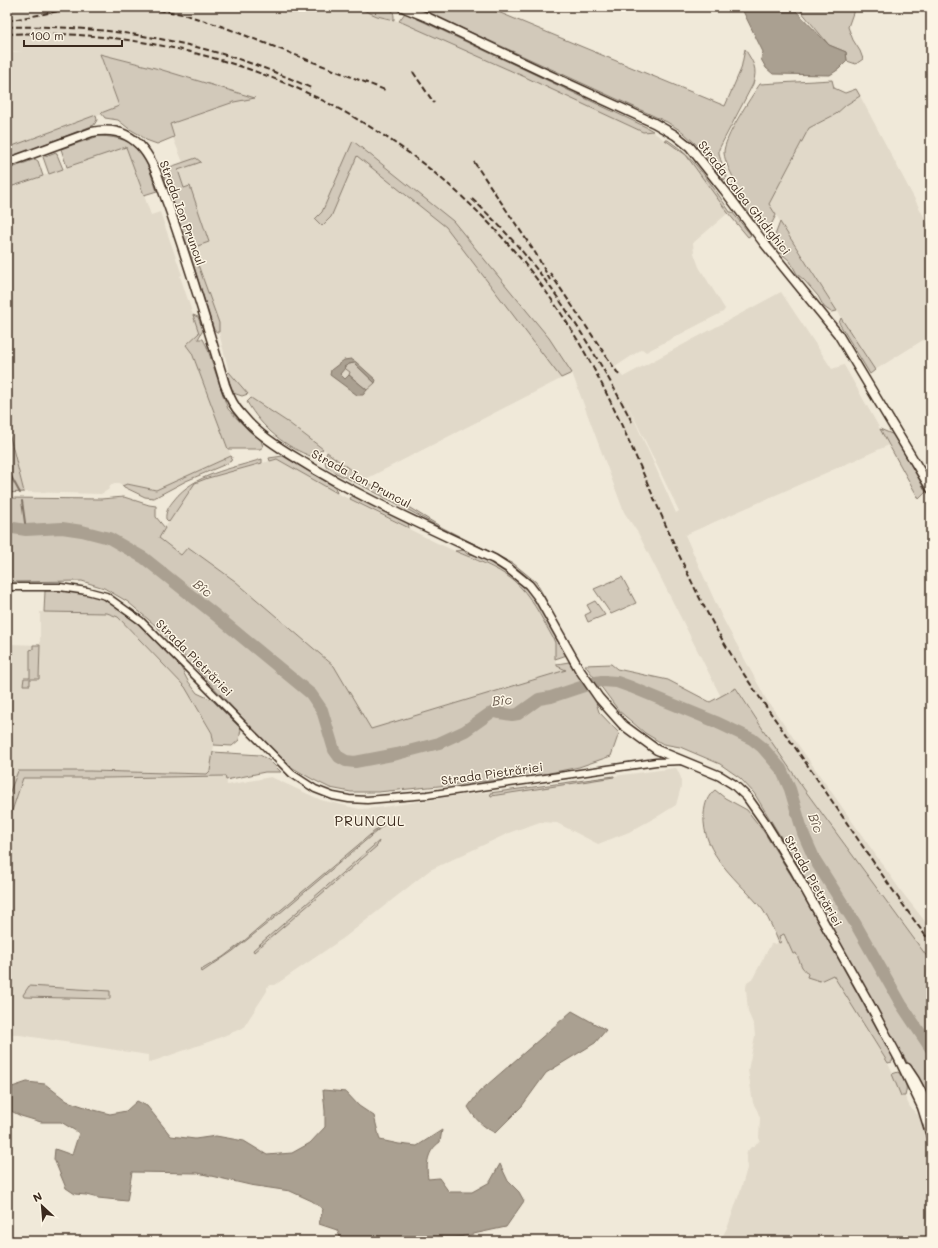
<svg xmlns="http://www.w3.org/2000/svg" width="938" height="1248" viewBox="0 0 938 1248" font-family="Mali,sans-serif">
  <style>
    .built { fill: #e1d9c9; fill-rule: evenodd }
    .green { fill: #d2c9ba; stroke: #867a6c }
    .water { fill: #aaa091; stroke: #7e7163 }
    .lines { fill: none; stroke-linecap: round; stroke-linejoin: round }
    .stream { stroke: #7e7163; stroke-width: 2 }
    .river { stroke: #aaa091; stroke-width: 12 }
    .street-casing { stroke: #3b2a1e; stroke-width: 9 }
    .secondary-casing { stroke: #3b2a1e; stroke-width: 11 }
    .street { stroke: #fcf5e5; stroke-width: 6 }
    .secondary { stroke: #fcf5e5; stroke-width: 8 }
    .rail { stroke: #3b2a1e; stroke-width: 2; stroke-dasharray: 6 3; stroke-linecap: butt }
    .labels { text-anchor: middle; stroke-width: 3; stroke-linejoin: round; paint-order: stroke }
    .street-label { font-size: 12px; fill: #3b2a1e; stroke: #fcf5e5 }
    .water-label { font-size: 13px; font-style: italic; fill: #625346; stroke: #fcf5e5 }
    .quarter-label { font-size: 14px; letter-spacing: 1px; fill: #3b2a1e; stroke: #fcf5e5 }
  </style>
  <rect width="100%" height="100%" fill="#f0e9d9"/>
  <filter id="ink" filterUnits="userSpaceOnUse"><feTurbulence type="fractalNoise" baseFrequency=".025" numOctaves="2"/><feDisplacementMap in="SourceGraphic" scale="8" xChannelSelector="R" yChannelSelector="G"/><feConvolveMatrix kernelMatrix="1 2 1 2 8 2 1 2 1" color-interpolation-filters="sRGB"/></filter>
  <g filter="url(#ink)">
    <g class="built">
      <path d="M32 7H204L214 9 215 7H356L377 16 402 22 525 77 643 132H653L686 155 728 213 693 243 694 253 699 267 725 309 723 312 646 352 642 349 615 367 623 377 781 292 832 369 844 365 889 445 685 535 722 617 766 699 901 891 931 929V962L804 789 764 731 737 688 721 697 638 533 624 512 572 373 364 480 289 423 251 398 229 372 218 329 219 323 192 247 209 242 190 187 184 188 178 170 185 167 173 138H175L170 124 234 102 254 98 159 69 100 54 119 107 7 148V52L23 51H7V11ZM625 399 679 511 676 513Z"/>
      <polygon points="860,96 931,230 931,335 875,370 769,204 809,128 836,114 846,105"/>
      <polygon points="126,146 151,215 160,212 182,275 180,276 199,333 186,345 192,352 231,456 156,490 127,484 122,486 119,483 111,485 108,490 101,494 24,492 7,427 7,188"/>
      <polygon points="277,459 335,492 437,543 493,568 512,579 523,590 532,602 553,638 555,643 555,659 557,666 567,670 371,729 334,666 235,581 188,548 181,555 158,538 195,483 208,478"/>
      <polygon points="7,599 8,644 40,645 40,612 107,613 118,617 185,687 212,734 214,745 210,772 207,774 90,771 18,771 7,799"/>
      <polygon points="676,768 678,771 681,778 681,787 676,805 660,815 629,832 598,844 557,823 540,822 511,832 430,870 345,937 275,985 271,985 267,987 267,991 243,1028 211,1041 148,1063 148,1055 7,1033 7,826 23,778 106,778 226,776 227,785 271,777 321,800 359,809 377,808 442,798"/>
      <polygon points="784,934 793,954 796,953 802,967 808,974 820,981 833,974 891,1069 910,1107 920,1117 931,1160 931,1241 720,1241 728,1226 741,1189 747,1168 746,1158 747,1152 751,1147 754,1147 760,1140 759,1138 760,1118 757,1110 753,1103 748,1070 755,1036 754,1026 748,1012 746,988 747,982 753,978 771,944 775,944 781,942 778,936"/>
    </g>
    <g class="green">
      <path d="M356 7C364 7 387 5 392 10 394 13 394 16 394 20L377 16Z"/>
      <path d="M411 7H486L725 106 741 69 745 49C753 63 758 67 753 84L719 149C718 159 725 167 727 177L724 180 700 148 683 132 667 122 453 24Z"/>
      <polygon points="803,7 854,7 853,13 848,27 853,40 860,51 863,59 856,64 847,61 846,52 829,45 801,11"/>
      <polygon points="405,13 646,127 653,131 643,132 525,77 399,21"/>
      <polygon points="100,54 159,69 255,98 234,102 170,124 174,137 157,144 146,140 140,135 128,128 118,120 105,118 101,113 119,106"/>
      <path d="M832 80 834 88 845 93 856 89 860 96 846 105 836 114 809 128 769 204 776 215 769 229 765 231 762 230 735 195 731 188 734 179C730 171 725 162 724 153 723 139 751 97 760 84Z"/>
      <polygon points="96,115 97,120 94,125 7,159 7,148"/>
      <path d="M99 136C142 138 144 155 157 191L144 195 126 147 67 167 61 149Z"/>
      <path d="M665 140H668C695 158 712 185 730 212H732L751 235 748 237 728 213 686 155Z"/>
      <polygon points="353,141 453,221 549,338 572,373 561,378 446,227 357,156 331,217 322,226 315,219 322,212"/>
      <polygon points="56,152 63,169 49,174 43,157"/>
      <polygon points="196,158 201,162 178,170 184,188 190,186 209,242 192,248 219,323 219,332 217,332 214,330 188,248 164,178 167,168"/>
      <polygon points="35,159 38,161 43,176 7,188 7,170"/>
      <polygon points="780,222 837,311 831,312 824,307 818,296 804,280 797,274 790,261 783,255 776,246 774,238"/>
      <polygon points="193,315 198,317 203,330 198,339 203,339 207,347 224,398 228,409 249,431 261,440 263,447 260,449 228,449 192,353 186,345 199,333"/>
      <polygon points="841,318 875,370 870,374 839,323"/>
      <polygon points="354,363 375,383 367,390 349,375 350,372 343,367 349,364"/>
      <polygon points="229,372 248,394 242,396 233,393 227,374"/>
      <path d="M251 398 289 423 323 449 313 457C285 447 262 428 247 402Z"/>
      <polygon points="7,427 9,433 24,492 7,493"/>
      <polygon points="880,429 894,435 926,492 919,499"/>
      <path d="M327 452 364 480 423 516 443 528 514 564 536 582 550 607C544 598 538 588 531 580 507 556 471 544 441 528 407 509 372 490 336 473L326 466 325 460Z"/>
      <polygon points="231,456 232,457 231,461 226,464 186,481 154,498 145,497 122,486 127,484 156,490"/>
      <polygon points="283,456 335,487 337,493 277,459 270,461 269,458"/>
      <path d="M262 459V463L208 478 195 483 169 522 166 519C165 512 169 506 174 500 194 474 231 469 262 459Z"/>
      <polygon points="352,495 408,522 409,528 350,499"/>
      <polygon points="124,497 149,505 156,506 156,517 165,528 159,538 181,555 188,547 235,581 334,666 371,729 566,670 557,666 557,664 569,662 595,699 599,712 619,733 611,756 579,767 530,777 378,792 351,792 330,788 312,779 293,768 268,745 156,626 128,602 104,588 82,581 7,582 7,498 101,499"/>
      <path d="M464 550 467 554C478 554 486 559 496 564 511 574 527 585 537 601 549 617 557 637 567 655L555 659V643L553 638C541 617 531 595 513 580 496 567 474 559 455 551Z"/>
      <polygon points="622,577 636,603 611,614 594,589"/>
      <polygon points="45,591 66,591 89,593 104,598 127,614 150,635 179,664 188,681 197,693 212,700 241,729 239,740 232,746 214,745 212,733 185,687 118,617 107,613 44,612"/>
      <polygon points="595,601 605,615 588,622 585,615 591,612 587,605"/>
      <polygon points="33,645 40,645 39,679 30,679 30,685 23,685 24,678 30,678 30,650 33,649"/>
      <polygon points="611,664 617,669 668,680 710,702 736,688 764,731 804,789 931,962 931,1109 914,1073 898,1047 796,862 754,793 740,778 720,764 680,747 663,744 645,733 619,711 585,665"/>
      <polygon points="213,752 260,755 270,761 281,772 265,772 226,780 225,776 106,778 23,778 7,826 7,799 18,771 90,771 207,774 210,771"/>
      <polygon points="614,776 614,777 491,796 490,793"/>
      <path d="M715 790 725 798 747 810 764 832 802 893 893 1058 892 1062 888 1063 833 975 820 981 807 977 808 974 802 967 796 953 793 954 784 934 779 936 781 942 779 943C774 931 770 921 763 910 740 881 701 855 704 814 705 804 707 796 715 790Z"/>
      <polygon points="383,824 384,825 273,919 233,951 202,972 201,970 223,957 244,941"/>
      <polygon points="379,841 377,846 254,952 253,950"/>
      <polygon points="29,986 110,991 110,999 24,997 23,995"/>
      <path d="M898 1072C906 1081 908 1085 905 1096H901L892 1074Z"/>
    </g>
    <g class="water">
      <polygon points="741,7 792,7 829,45 846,52 847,61 839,69 830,75 773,74 766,68 761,59 763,52"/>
      <polygon points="351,359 356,362 376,380 375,383 354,363 349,364 344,367 345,368 340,374 345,379 349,375 367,390 363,395 357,395 330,375 331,370 344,360"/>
      <path d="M572 1011 606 1030 595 1043 546 1073 522 1106 495 1133C481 1125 476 1120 468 1107L479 1092Z"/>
      <path d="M27 1082 45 1084 67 1101 94 1110 110 1114 126 1111 137 1101 147 1106 171 1136 195 1139 216 1136 244 1141 267 1155 292 1153 310 1143 325 1127V1111L323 1090 346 1092 359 1106 374 1116 380 1140 399 1144 417 1146 442 1130 440 1142C427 1151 426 1164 428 1179L439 1178 449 1192H472L490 1182 500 1164 508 1181 519 1192 524 1201 506 1227 441 1241H342L337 1230 319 1224 323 1209 312 1201 290 1191 250 1185 198 1173 132 1172 127 1201 98 1198 86 1195 75 1194 66 1188 54 1159 55 1149 72 1155 79 1133 61 1122H41L21 1116 7 1109V1087H12Z"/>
    </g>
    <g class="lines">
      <g class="stream">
        <polyline points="7,469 20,493"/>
        <polyline points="22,501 26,530"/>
      </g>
      <polyline class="river" points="7,527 26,530 62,528 82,531 109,538 144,558 213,613 311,694 322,710 334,750 339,757 346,761 355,762 397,754 439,743 465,731 489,714 494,712 512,715 518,714 539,699 551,697 596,682 602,681 617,682 631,687 716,722 752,739 762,747 781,769 790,789 803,833 815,860 855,923 901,1004 931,1049"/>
      <defs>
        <polyline id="street" points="7,587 60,587 87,591 106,596 141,621 292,774 315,789 333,796 349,799 367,800 427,795 656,762 682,761"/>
        <g id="secondary">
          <polyline points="402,7 429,18 545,73 654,123 675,135 690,147 725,191 764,243 838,334 931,489"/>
          <path d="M7 163 92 132C112 128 130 133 143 149 156 165 161 187 168 205 189 264 207 325 225 385 229 396 233 406 241 414 256 433 278 447 298 459 360 498 428 527 494 559L508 568 529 585 539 598 579 669 599 698 623 725 657 750 720 776 733 784 747 797 764 821 795 871 870 1005 898 1057 922 1107 931 1136"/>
          <path d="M907 1068C918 1083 926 1100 931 1118"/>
        </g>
      </defs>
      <use href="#street" class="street-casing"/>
      <use href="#secondary" class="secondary-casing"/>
      <use href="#street" class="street"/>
      <use href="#secondary" class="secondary"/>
      <g class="rail">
        <polyline points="141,7 183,14 221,26 385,90"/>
        <polyline points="7,21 64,10 92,7"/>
        <path d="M7 27C112 24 216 43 311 88"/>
        <path d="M7 34C240 25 452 133 574 334 628 423 660 524 709 616 737 669 774 717 808 766 849 825 888 886 931 943"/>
        <polyline points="413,72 434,103"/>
        <polyline points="474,162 536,254 550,280"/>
        <path d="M472 199C540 261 590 341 632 422"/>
        <polyline points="550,273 619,375"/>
      </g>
    </g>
  </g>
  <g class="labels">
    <g class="street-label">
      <text transform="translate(744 198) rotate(52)" y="4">Strada Calea Ghidighici</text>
      <text transform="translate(182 213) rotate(70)" y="4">Strada Ion Pruncul</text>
      <text transform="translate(361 479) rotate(28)" y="4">Strada Ion Pruncul</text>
      <text transform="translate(194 658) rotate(45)" y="4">Strada Pietrăriei</text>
      <text transform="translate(492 774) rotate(-8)" y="4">Strada Pietrăriei</text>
      <text transform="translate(813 881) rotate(60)" y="4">Strada Pietrăriei</text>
    </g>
    <g class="water-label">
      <text transform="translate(203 588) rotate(39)" y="5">Bîc</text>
      <text transform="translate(502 700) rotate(-5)" y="5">Bîc</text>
      <text transform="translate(816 823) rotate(70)" y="5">Bîc</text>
    </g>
    <g class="quarter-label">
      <text x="370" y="826">PRUNCUL</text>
    </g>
  </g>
  <rect width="938" height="1248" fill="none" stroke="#fcf5e5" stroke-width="24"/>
  <rect x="12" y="12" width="914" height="1224" fill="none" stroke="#3b2a1e" stroke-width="1.5" filter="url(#ink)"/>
  <g transform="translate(42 1206) rotate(334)" stroke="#fcf5e5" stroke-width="3" paint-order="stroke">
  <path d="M0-3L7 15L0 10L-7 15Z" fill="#3b2a1e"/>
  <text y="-6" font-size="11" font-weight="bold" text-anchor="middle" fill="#3b2a1e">N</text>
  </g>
  <path d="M24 40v6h98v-6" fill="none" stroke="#3b2a1e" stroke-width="2"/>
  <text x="30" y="40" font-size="12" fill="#3b2a1e" stroke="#fcf5e5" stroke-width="3" paint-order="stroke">100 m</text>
</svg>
